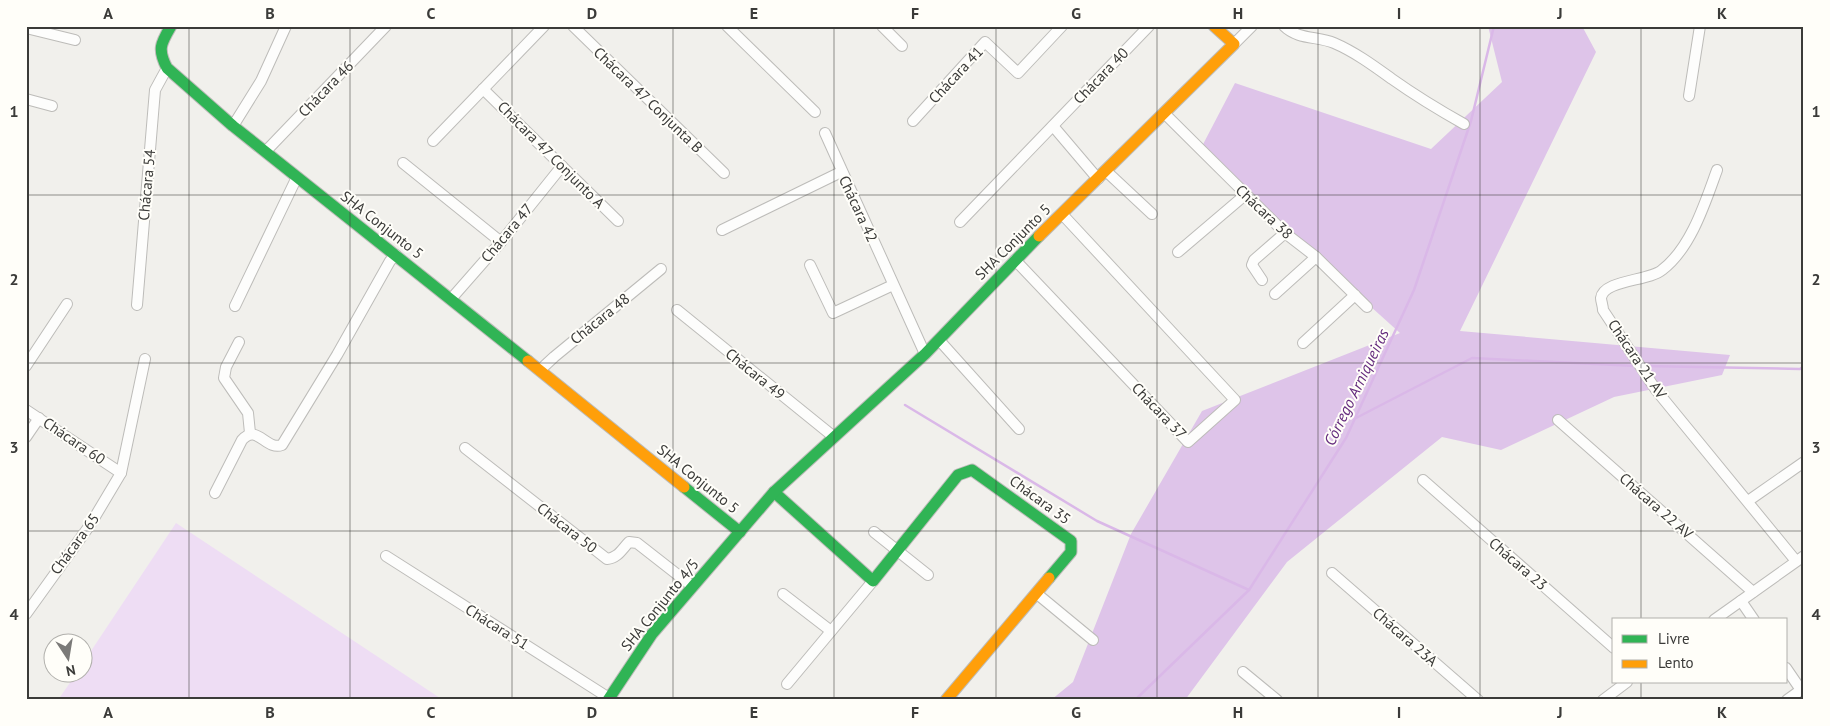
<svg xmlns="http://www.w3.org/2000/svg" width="1830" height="726" viewBox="0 0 1830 726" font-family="'PT Sans',sans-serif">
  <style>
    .green { fill: #eeddf4 }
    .forest { fill: #dec4e9 }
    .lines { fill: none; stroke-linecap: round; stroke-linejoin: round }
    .stream { stroke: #dab8e8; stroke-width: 2.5 }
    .street-casing { stroke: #bdbcb9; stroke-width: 12 }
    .fast-casing { stroke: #bdbcb9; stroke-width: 13 }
    .slow-casing { stroke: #bdbcb9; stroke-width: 13 }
    .street { stroke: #fdfdfc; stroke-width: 10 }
    .fast { stroke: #30b455; stroke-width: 11 }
    .slow { stroke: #ff9f0a; stroke-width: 11 }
    .grid { fill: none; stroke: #3b3b39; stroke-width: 1; stroke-opacity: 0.55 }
    .labels { text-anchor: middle; stroke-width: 4; stroke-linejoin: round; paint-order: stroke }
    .street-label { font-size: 15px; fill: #3b3b39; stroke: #fffef9 }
    .water-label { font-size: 16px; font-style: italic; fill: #652c7e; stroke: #fffef9 }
    .neatline { fill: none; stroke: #3b3b39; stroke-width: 2 }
    .grid-label { font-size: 16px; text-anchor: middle; font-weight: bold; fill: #3b3b39 }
  </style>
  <rect width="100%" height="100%" fill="#f1f0ec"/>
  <polygon class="green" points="176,523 443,700 58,700 76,674 82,674 83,663"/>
  <polygon class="forest" points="1488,26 1582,26 1596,52 1460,331 1730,355 1722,375 1614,397 1501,450 1442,437 1287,562 1185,700 1051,700 1073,682 1131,534 1202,411 1400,333 1199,152 1235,83 1431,149 1502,82"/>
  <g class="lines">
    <g class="stream">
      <polyline points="1644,366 1800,369 1804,366"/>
      <polyline points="905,405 1097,521 1249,590"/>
      <polyline points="1356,418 1472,358 1636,366"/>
      <polyline points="1135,700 1249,590 1346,438 1414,290 1471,121 1494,26"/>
    </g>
    <defs>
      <g id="street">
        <polyline points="573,26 724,173"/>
        <polyline points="727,26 815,112"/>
        <polyline points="882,26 902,46"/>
        <path d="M1284 26C1298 40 1318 36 1334 43 1355 52 1374 66 1392 79 1416 96 1439 110 1464 124"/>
        <polyline points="26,28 75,40"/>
        <polyline points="1234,44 1252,26"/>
        <polyline points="483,89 618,221"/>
        <polyline points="1689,96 1700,26"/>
        <polyline points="26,99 52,106"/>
        <polyline points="1164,113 1285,233 1316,257 1367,307"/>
        <polyline points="913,121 985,42 1018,73 1062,26"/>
        <polyline points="233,126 261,81 286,26"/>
        <polyline points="1053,126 1098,179"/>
        <polyline points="825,133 925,354"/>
        <polyline points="433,141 544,26"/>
        <polyline points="266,151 386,26"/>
        <polyline points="403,163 501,242"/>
        <path d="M1717 170C1705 203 1691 248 1662 270 1649 281 1603 280 1601 298 1601 301 1603 306 1603 310L1656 390 1796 561"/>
        <polyline points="1106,171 1152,214"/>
        <polyline points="960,222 1149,26"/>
        <polyline points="722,230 841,172"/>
        <polyline points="1178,252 1245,195"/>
        <polyline points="1015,260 1188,442 1235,400 1062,214"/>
        <polyline points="810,265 833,313 893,285"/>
        <polyline points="1262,280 1252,265 1254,260 1285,233"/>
        <polyline points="1275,294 1316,257"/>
        <polyline points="451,299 501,242 562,166"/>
        <polyline points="137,305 155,90 167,68"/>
        <polyline points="235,306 297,177"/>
        <polyline points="677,310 834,437"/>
        <polyline points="939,340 1019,429"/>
        <polyline points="239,342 226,367 224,378 248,413 250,433"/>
        <polyline points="1303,343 1355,295"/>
        <polyline points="26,366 67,304"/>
        <polyline points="540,370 554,357 661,269"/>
        <polyline points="26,410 121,473"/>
        <polyline points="1558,420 1753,592"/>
        <polyline points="26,437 39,418"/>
        <path d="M465 448 607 559C618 558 622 549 629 542L637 543 692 586"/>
        <polyline points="1423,480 1614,648"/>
        <path d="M215 493 242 440C257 423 266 451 282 445L337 355 390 261 396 255"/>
        <polyline points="1748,501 1804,462"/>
        <polyline points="874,532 928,575"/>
        <polyline points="386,556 609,698"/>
        <polyline points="1332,573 1478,700"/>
        <polyline points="1036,593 1093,640"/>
        <polyline points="783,594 831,631"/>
        <polyline points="1741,601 1754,620"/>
        <polyline points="26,614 90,525 121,473 145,359"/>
        <polyline points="1714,620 1804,556"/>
        <polyline points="1786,668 1801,690 1804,689"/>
        <polyline points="1243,672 1277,700"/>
        <polyline points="787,684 873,581"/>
        <polyline points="1603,700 1627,682"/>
        <polyline points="1787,700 1801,690"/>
      </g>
      <g id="fast">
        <path d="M171 26C161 43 157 49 167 68L233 126 528 361"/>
        <polyline points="684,487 740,532"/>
        <polyline points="774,492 873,581 958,475 972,470 1071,541 1071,552 1049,578"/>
        <polyline points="608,700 652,634 774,492 925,354 1039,236"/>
      </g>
      <g id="slow">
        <polyline points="1039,236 1234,44 1214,26"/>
        <polyline points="528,361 684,487"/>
        <polyline points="946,700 1049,578"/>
      </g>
    </defs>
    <use href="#street" class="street-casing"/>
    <use href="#fast" class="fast-casing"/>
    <use href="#slow" class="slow-casing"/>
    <use href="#street" class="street"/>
    <use href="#fast" class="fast"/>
    <use href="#slow" class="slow"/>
  </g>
  <path class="grid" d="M189 26V700M350 26V700M512 26V700M673 26V700M834 26V700M996 26V700M1157 26V700M1318 26V700M1480 26V700M1641 26V620M26 195H1804M26 363H1804M26 531H1804M1641 682V700"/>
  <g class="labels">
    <g class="street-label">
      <text transform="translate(956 75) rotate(-47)" y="5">Chácara 41</text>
      <text transform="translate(1101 76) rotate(-46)" y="5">Chácara 40</text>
      <text transform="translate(326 89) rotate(-46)" y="5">Chácara 46</text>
      <text transform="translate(648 100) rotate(44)" y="5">Chácara 47 Conjunta B</text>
      <text transform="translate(551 155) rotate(45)" y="5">Chácara 47 Conjunto A</text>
      <text transform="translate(147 185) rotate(-85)" y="5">Chácara 54</text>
      <text transform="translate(858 209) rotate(65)" y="5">Chácara 42</text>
      <text transform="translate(1264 212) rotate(43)" y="5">Chácara 38</text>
      <text transform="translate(382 225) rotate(38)" y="5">SHA Conjunto 5</text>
      <text transform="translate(507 233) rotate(-50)" y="5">Chácara 47</text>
      <text transform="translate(1013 242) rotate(-45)" y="5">SHA Conjunto 5</text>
      <text transform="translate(600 319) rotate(-39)" y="5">Chácara 48</text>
      <text transform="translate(1637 359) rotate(56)" y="5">Chácara 21 AV</text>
      <text transform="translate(755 374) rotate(39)" y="5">Chácara 49</text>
      <text transform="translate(1159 411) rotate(46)" y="5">Chácara 37</text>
      <text transform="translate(74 441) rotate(34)" y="5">Chácara 60</text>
      <text transform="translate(698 479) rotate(39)" y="5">SHA Conjunto 5</text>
      <text transform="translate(1040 500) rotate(36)" y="5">Chácara 35</text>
      <text transform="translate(1656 506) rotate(41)" y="5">Chácara 22 AV</text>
      <text transform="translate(567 528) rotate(38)" y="5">Chácara 50</text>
      <text transform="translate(75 544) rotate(-54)" y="5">Chácara 65</text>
      <text transform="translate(1518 564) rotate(41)" y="5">Chácara 23</text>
      <text transform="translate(660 605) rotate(-51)" y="5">SHA Conjunto 4/5</text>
      <text transform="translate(497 627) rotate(32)" y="5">Chácara 51</text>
      <text transform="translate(1405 637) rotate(41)" y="5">Chácara 23A</text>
    </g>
    <g class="water-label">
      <text transform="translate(1356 387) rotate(-64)" y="6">Córrego Arniqueiras</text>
    </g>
  </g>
  <rect width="1830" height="726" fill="none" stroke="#fffef9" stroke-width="55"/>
  <rect x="1612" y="618" width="175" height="65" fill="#fffef9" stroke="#b1b0ac"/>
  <rect x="1622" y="635" width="25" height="8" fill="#30b455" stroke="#b1b0ac"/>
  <text x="1658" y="644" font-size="15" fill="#3b3b39">Livre</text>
  <rect x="1622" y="660" width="25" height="8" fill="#ff9f0a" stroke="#b1b0ac"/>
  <text x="1658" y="668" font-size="15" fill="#3b3b39">Lento</text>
  <g transform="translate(68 658) rotate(168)"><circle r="24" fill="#fffef9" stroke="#b1b0ac"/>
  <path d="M0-4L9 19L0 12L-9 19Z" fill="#7b7a78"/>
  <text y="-8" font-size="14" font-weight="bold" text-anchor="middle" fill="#3b3b39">N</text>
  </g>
  <rect x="28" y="28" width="1774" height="670" class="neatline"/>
  <g class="grid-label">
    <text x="108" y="19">A</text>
    <text x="270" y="19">B</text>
    <text x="431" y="19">C</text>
    <text x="592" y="19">D</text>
    <text x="754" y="19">E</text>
    <text x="915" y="19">F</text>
    <text x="1076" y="19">G</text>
    <text x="1238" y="19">H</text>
    <text x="1399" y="19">I</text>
    <text x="1560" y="19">J</text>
    <text x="1722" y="19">K</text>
    <text x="14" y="117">1</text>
    <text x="1816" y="117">1</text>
    <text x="14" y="285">2</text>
    <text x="1816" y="285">2</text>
    <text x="14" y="453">3</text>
    <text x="1816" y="453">3</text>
    <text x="14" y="620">4</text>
    <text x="1816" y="620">4</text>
    <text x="108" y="718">A</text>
    <text x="270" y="718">B</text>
    <text x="431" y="718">C</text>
    <text x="592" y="718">D</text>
    <text x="754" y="718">E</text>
    <text x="915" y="718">F</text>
    <text x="1076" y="718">G</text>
    <text x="1238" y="718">H</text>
    <text x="1399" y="718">I</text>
    <text x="1560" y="718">J</text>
    <text x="1722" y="718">K</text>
  </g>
</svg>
